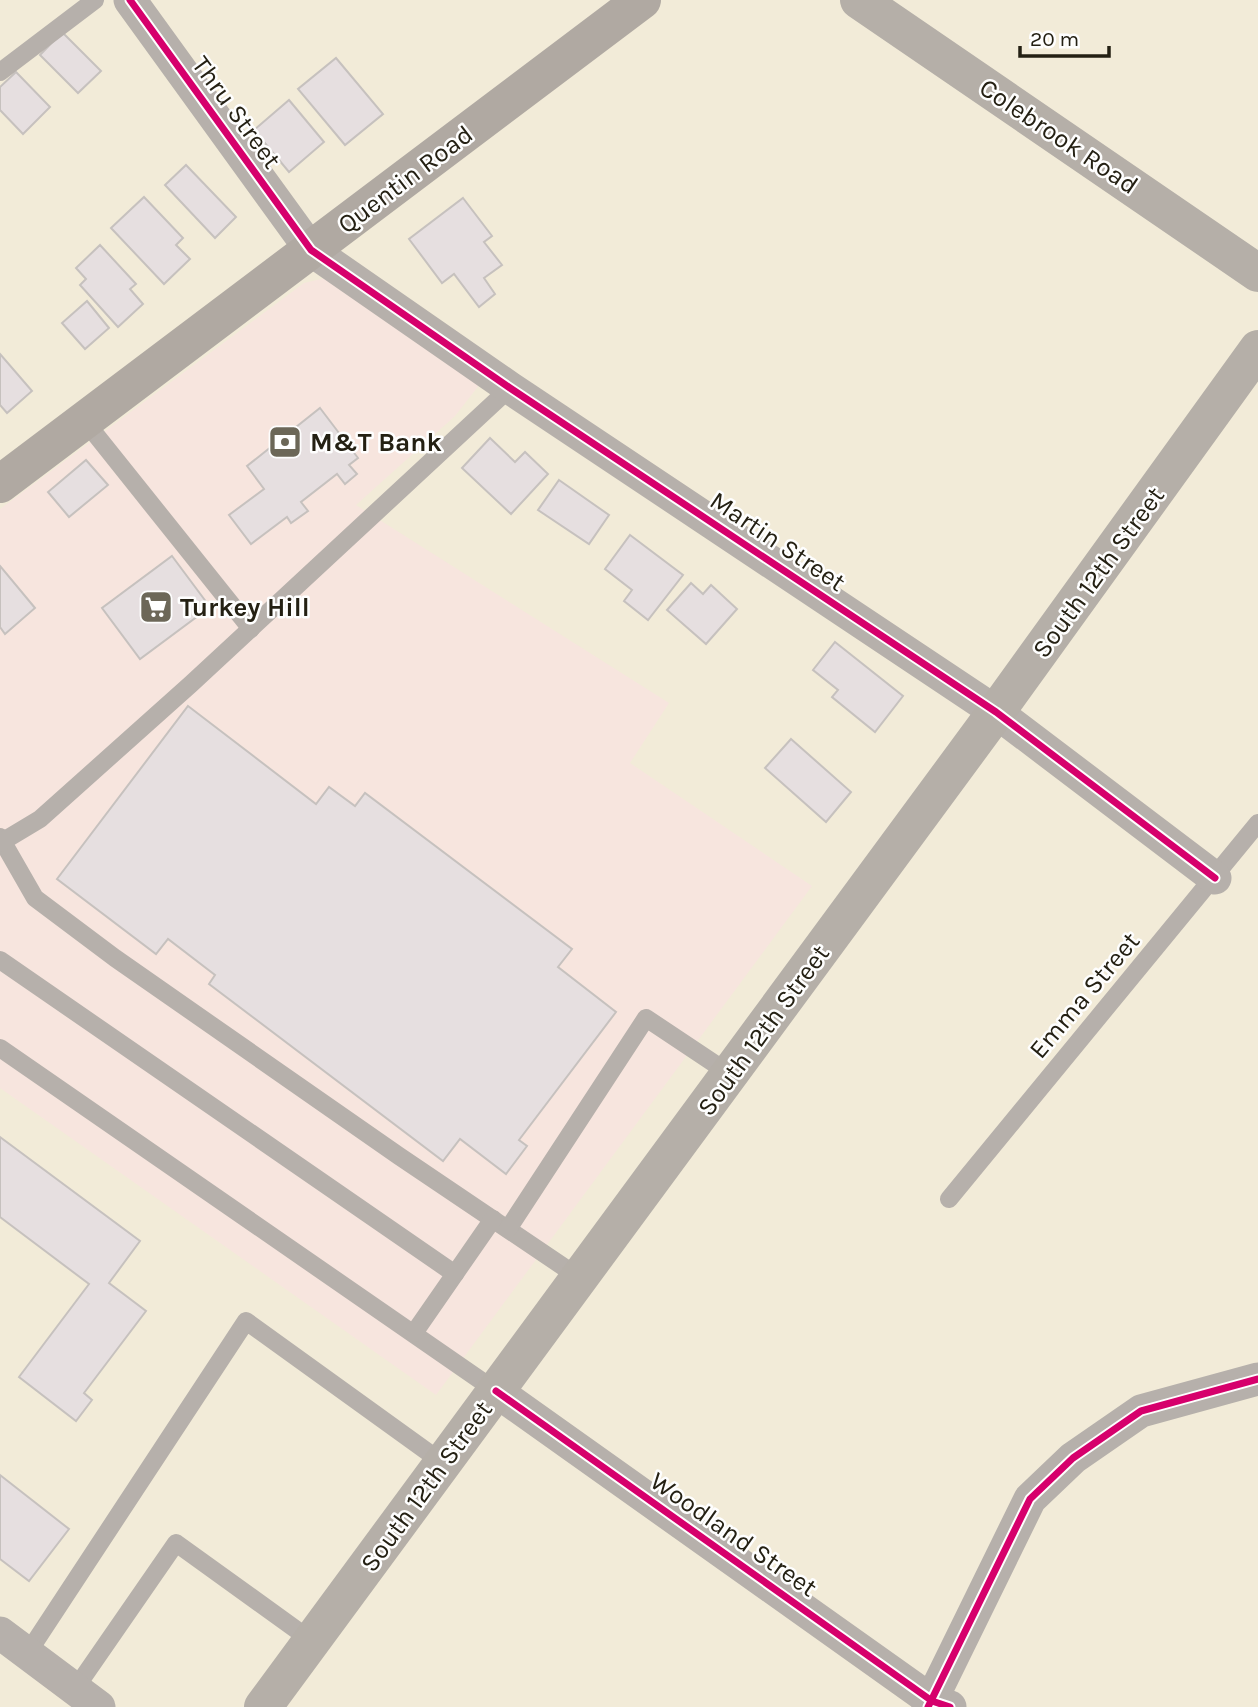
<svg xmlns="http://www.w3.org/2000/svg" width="1258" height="1707" viewBox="0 0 1258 1707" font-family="Karla,sans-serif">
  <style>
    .commercial { fill: #f7e5de }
    .building { fill: #e6dfe0; stroke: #c6c1be; stroke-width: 2 }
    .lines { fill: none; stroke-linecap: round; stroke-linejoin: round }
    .service { stroke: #b6b0ab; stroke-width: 18 }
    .minor { stroke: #b6b0ab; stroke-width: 33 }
    .secondary { stroke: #b5afa8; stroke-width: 38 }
    .trunk { stroke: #b0a9a2; stroke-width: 38 }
    .cycleway-casing { stroke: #fefefe; stroke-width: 11 }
    .cycleway { stroke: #d6006c; stroke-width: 7 }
    .labels { text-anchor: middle; stroke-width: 5; stroke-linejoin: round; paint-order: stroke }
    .street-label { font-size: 26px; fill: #242013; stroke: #fefefe }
    .poi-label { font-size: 26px; font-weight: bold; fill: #242013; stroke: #fefefe; text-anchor: start }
  </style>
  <rect width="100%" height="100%" fill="#f2ebd8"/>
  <polygon class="commercial" points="325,278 480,384 455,416 356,505 669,703 630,763 812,886 436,1395 0,1088 0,509 304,283"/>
  <g class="building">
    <polygon points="62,32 101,71 78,93 40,55"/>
    <polygon points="336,58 383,114 345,145 298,89"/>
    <polygon points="16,72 50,107 23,134 0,110 0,87"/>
    <polygon points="289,100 324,142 289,172 254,130"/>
    <polygon points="186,165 236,217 215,238 165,185"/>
    <polygon points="144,197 183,238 176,245 190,259 164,284 111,228"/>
    <polygon points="463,198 492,236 484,242 502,265 484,278 495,294 479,307 454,274 442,283 409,239"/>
    <polygon points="100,245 136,284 130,289 143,304 118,327 80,285 86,279 76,268"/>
    <polygon points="87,301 109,328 85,349 62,323"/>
    <polygon points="0,354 32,391 7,413 0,405"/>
    <polygon points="320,408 358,458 349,465 357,474 345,484 337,474 301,502 308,511 291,523 287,517 251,544 229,515 264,489 247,466"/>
    <polygon points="490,438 515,462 525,452 548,474 511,514 462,468"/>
    <polygon points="86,460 108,485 69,517 48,492"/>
    <polygon points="559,480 609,515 589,544 538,510"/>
    <polygon points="630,535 683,575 648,620 624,601 632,590 605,569"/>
    <polygon points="172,556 210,607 140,659 102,608"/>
    <polygon points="0,566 35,608 5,634 0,627"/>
    <polygon points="691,583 703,594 711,585 737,609 706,644 667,610"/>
    <polygon points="835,642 903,696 875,732 832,697 838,690 813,670"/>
    <polygon points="188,706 316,804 329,787 355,806 365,793 572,949 558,967 616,1012 519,1140 527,1146 506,1174 460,1139 443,1161 209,984 215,975 168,939 156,954 57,879"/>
    <polygon points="791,739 851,792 826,822 765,768"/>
    <polygon points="0,1137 140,1241 109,1283 146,1311 84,1393 92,1400 76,1421 19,1377 89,1284 0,1217"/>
    <polygon points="0,1475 69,1529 29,1581 0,1559"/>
  </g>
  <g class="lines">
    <g class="service">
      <polyline points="0,72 95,0"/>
      <polyline points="84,420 251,629"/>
      <polyline points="0,837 35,898 115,958 399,1156 580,1278"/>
      <polyline points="0,843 40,819 191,684 510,388"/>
      <polyline points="0,960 455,1274"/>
      <polyline points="0,1048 496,1391"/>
      <polyline points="949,1199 1258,823"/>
      <polyline points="508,1229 646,1018 730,1074"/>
      <polyline points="414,1333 493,1219"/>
      <polyline points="27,1654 246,1321 443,1463"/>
      <polyline points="75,1689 176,1543 312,1641"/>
    </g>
    <g class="minor">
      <polyline points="130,0 311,250 510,388 996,712 1215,878"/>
      <polyline points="496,1391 932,1701 950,1707"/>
      <polyline points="0,1633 99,1707"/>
      <polyline points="928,1707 1030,1499 1073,1458 1141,1411 1258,1379"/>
    </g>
    <g class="secondary">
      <polyline points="859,0 1258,273"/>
      <polyline points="263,1707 996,712 1258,349"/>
    </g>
    <polyline class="trunk" points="0,484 642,0"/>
    <defs>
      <g id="cycleway">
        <polyline points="130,0 311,250 510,388 996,712 1215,878"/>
        <polyline points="496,1391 932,1701 950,1707"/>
        <polyline points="928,1707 1030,1499 1073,1458 1141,1411 1258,1379"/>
      </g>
    </defs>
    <use href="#cycleway" class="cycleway-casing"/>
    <use href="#cycleway" class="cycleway"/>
  </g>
  <defs>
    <symbol id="bank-square" viewBox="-11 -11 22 22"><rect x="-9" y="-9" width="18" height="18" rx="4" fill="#6c6758" stroke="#fefefe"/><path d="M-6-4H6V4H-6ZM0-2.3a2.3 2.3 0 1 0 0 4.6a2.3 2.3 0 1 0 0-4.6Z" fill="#fff"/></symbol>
    <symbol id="supermarket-square" viewBox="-11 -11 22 22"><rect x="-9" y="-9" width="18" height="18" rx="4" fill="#6c6758" stroke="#fefefe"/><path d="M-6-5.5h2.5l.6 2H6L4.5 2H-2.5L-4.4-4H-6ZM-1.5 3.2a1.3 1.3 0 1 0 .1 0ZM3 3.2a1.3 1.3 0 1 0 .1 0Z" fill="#fff"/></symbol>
  </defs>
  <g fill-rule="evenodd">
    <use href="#bank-square" x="266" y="423" width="38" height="38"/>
    <use href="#supermarket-square" x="137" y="588" width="38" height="38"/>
  </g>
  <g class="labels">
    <g class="street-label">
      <text transform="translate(237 112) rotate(54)" y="9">Thru Street</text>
      <text transform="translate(1059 136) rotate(34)" y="9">Colebrook Road</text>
      <text transform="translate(405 179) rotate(-37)" y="9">Quentin Road</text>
      <text transform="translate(778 541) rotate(34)" y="9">Martin Street</text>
      <text transform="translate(1098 572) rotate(-54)" y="9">South 12th Street</text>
      <text transform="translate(1084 995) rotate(-50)" y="9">Emma Street</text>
      <text transform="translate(763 1030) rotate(-54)" y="9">South 12th Street</text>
      <text transform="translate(426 1486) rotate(-54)" y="9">South 12th Street</text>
      <text transform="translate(734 1534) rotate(35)" y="9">Woodland Street</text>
    </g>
    <g class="poi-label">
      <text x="310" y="451">M&amp;T Bank</text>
      <text x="180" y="616">Turkey Hill</text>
    </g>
  </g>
  <path d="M1020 46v10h89v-10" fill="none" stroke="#242013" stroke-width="3.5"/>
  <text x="1030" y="46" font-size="21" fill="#242013" stroke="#fefefe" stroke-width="5" paint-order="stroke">20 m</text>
</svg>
